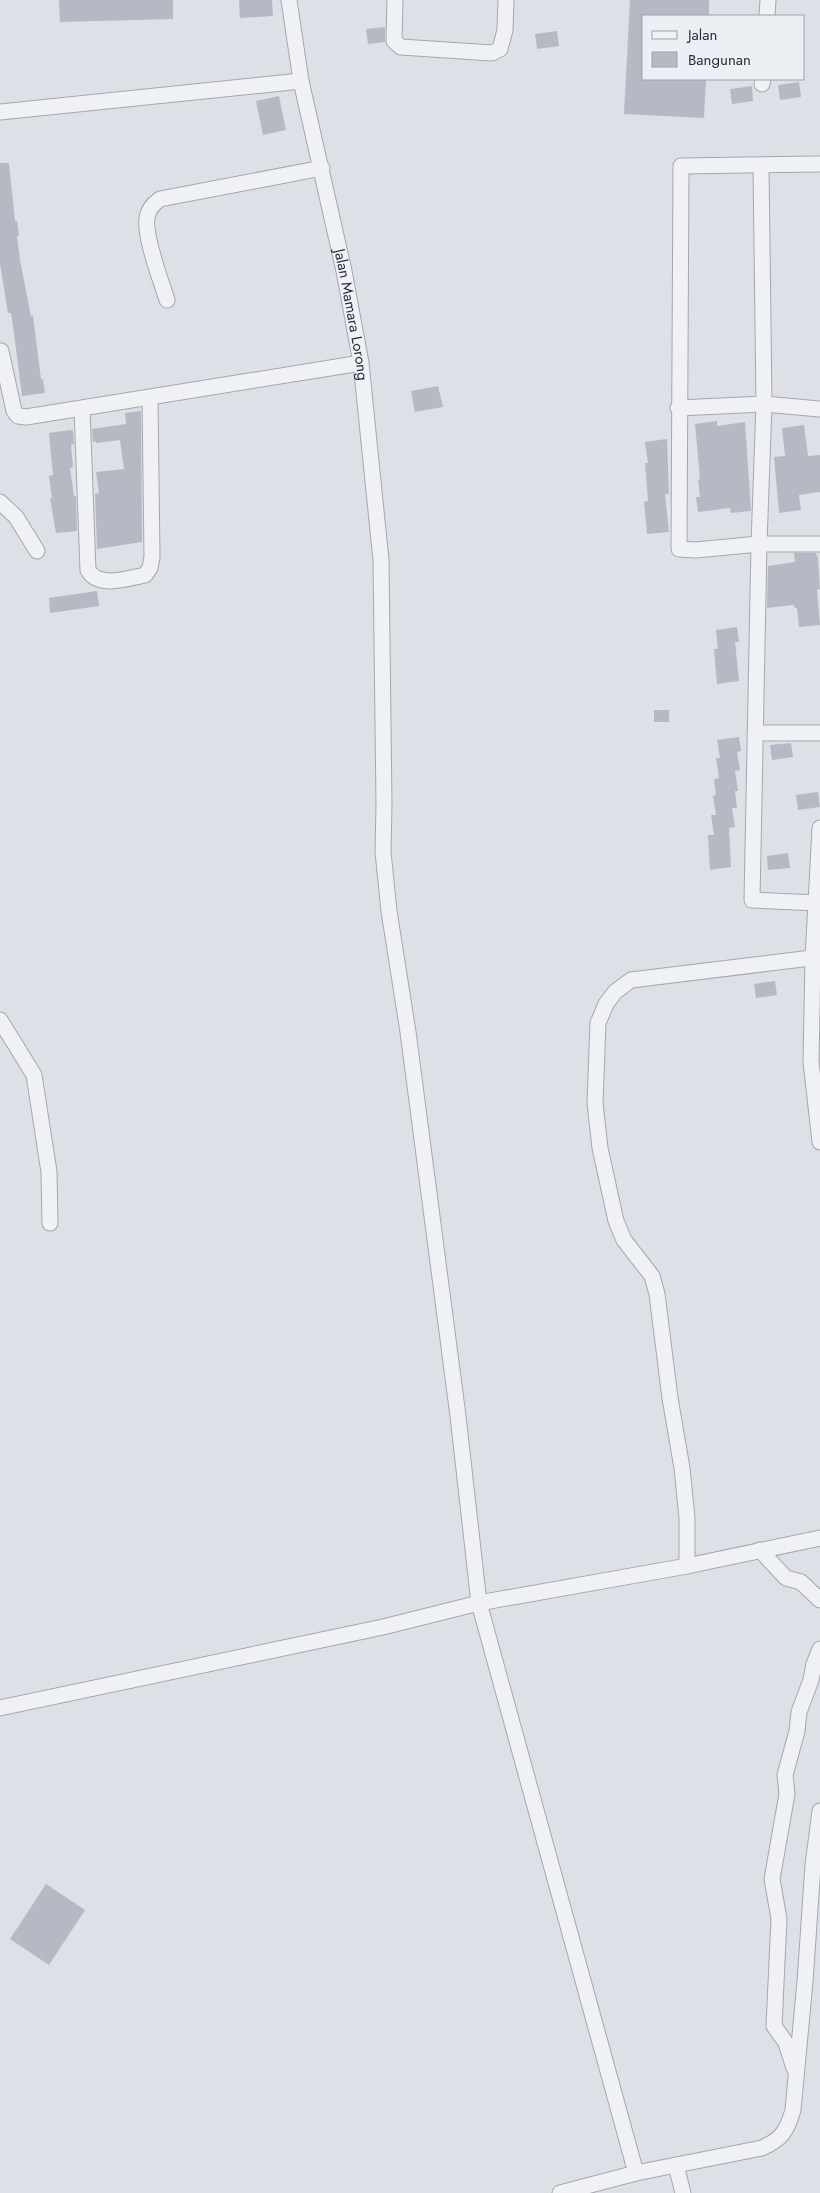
<svg xmlns="http://www.w3.org/2000/svg" width="820" height="2193" viewBox="0 0 820 2193" font-family="Jost,sans-serif">
  <style>
    .building { fill: #b4b9c3 }
    .lines { fill: none; stroke-linecap: round; stroke-linejoin: round }
    .street-casing { stroke: #a3a7b0; stroke-width: 17 }
    .street { stroke: #eff1f5; stroke-width: 15 }
    .labels { text-anchor: middle; stroke-width: 4; stroke-linejoin: round; paint-order: stroke }
    .street-label { font-size: 15px; fill: #272e3c; stroke: #eceff4 }
  </style>
  <rect width="100%" height="100%" fill="#dde0e6"/>
  <g class="building">
    <polygon points="59,0 173,0 173,19 60,22"/>
    <polygon points="239,0 272,0 273,16 240,18"/>
    <polygon points="630,0 709,0 709,16 644,16 644,79 706,79 704,118 624,114"/>
    <polygon points="385,27 385,42 368,44 366,29"/>
    <polygon points="557,31 559,46 537,49 535,34"/>
    <polygon points="799,82 801,97 780,100 778,85"/>
    <polygon points="752,86 753,101 732,104 730,89"/>
    <polygon points="279,96 286,130 263,135 256,101"/>
    <polygon points="0,163 9,163 15,221 17,221 19,235 17,236 20,260 31,316 33,316 41,379 43,379 45,393 22,396 14,333 11,313 8,313 0,264"/>
    <polygon points="438,386 443,407 415,412 411,391"/>
    <polygon points="141,411 142,542 97,549 95,494 99,493 96,472 124,469 120,440 96,443 96,441 93,442 92,429 126,424 125,413"/>
    <polygon points="717,421 717,426 745,422 751,511 731,513 730,508 698,512 696,497 700,497 698,480 700,479 695,424"/>
    <polygon points="804,425 808,456 820,455 820,492 799,495 801,510 779,513 774,457 785,456 782,428"/>
    <polygon points="70,430 73,431 74,444 71,445 73,467 70,468 74,496 76,496 77,531 56,533 50,498 52,498 49,476 53,475 49,433"/>
    <polygon points="667,439 669,494 665,494 669,532 647,534 644,502 648,501 645,463 648,463 645,442"/>
    <polygon points="794,553 816,553 818,559 820,589 817,590 820,625 799,627 797,608 795,608 794,605 767,608 768,566 795,562"/>
    <polygon points="97,591 99,606 50,613 49,598"/>
    <polygon points="737,627 739,642 735,642 739,681 717,684 714,649 718,649 716,630"/>
    <rect x="654" y="710" width="15" height="12"/>
    <polygon points="739,737 741,751 737,752 740,770 735,771 738,791 735,791 737,808 732,808 735,827 729,828 731,867 710,870 708,835 714,835 711,815 716,815 713,796 716,795 714,779 719,778 716,758 720,758 717,740"/>
    <polygon points="791,743 793,757 772,760 770,745"/>
    <polygon points="818,792 820,807 798,810 796,795"/>
    <polygon points="788,853 790,868 768,870 767,856"/>
    <polygon points="775,981 777,995 756,998 754,984"/>
    <polygon points="46,1884 85,1910 49,1965 10,1939"/>
  </g>
  <g class="lines">
    <defs>
      <g id="street">
        <path id="s1" d="M289 0 301 81 344 271 361 363 381 560 384 805 383 852 389 911 408 1032 458 1416 479 1603 636 2173"/>
        <polyline points="395,0 394,41 401,47 492,53 500,49 505,30 506,0"/>
        <polyline points="767,16 768,0"/>
        <polyline points="762,84 763,79"/>
        <polyline points="0,112 301,81"/>
        <polyline points="820,164 681,166 679,549 696,550 759,544 820,544"/>
        <polyline points="761,166 764,404 759,544 752,900 817,903"/>
        <path d="M167 300C161 281 144 236 147 218 148 209 153 204 160 199L322 168"/>
        <polyline points="1,351 14,411 18,416 26,417 361,363"/>
        <polyline points="678,408 764,404 820,409"/>
        <path d="M82 409 88 570C98 589 129 578 145 575L150 568 152 557 150 398"/>
        <polyline points="0,502 16,517 37,551"/>
        <polyline points="755,733 820,733"/>
        <polyline points="820,828 813,958 811,1062 820,1142"/>
        <polyline points="0,1020 34,1075 49,1172 50,1223"/>
        <polyline points="760,1550 786,1578 801,1582 820,1600"/>
        <polyline points="687,1566 687,1518 682,1468 670,1398 657,1294 652,1276 624,1240 616,1221 600,1148 595,1103 598,1023 606,1004 615,992 631,980 820,957"/>
        <polyline points="0,1708 383,1627 479,1603 687,1566 820,1538"/>
        <polyline points="794,2068 786,2043 774,2026 779,1919 772,1879 787,1794 785,1775 797,1731 799,1712 811,1680 814,1664 820,1649"/>
        <polyline points="676,2165 683,2193"/>
        <path d="M560 2193 636 2173 762 2148C782 2139 787 2131 793 2110L805 1982 813 1865 820 1811"/>
      </g>
    </defs>
    <use href="#street" class="street-casing"/>
    <use href="#street" class="street"/>
  </g>
  <g class="labels">
    <g class="street-label">
      <text dy="5" stroke="none"><textPath href="#s1" startOffset="321">Jalan Mamara Lorong</textPath></text>
    </g>
  </g>
  <rect x="642" y="15" width="162" height="65" fill="#eceff4" stroke="#9da2aa"/>
  <rect x="652" y="31" width="25" height="8" fill="#eff1f5" stroke="#9da2aa"/>
  <text x="688" y="40" font-size="15" fill="#272e3c">Jalan</text>
  <rect x="652" y="52" width="25" height="15" fill="#b4b9c3" stroke="#9da2aa"/>
  <text x="688" y="65" font-size="15" fill="#272e3c">Bangunan</text>
</svg>
